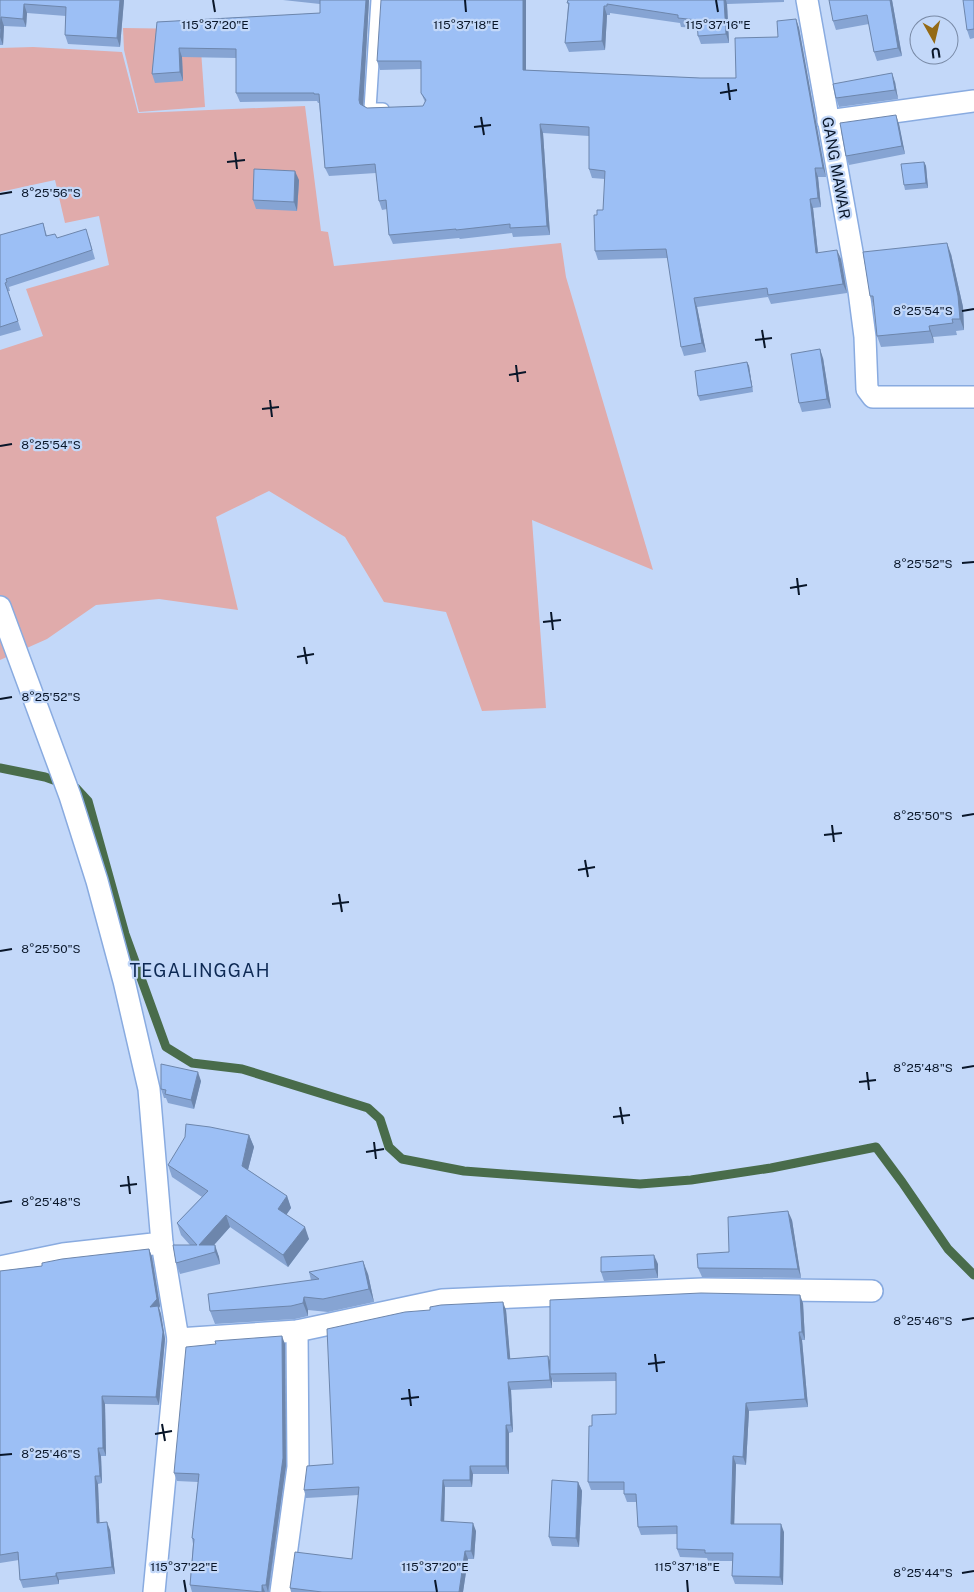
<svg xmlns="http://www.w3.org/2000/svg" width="974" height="1592" viewBox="0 0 974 1592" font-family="'Public Sans',sans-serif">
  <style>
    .green { fill: #e0abab }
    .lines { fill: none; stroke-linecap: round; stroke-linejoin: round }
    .stream { stroke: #496c4b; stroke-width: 9 }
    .service-casing { stroke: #89abe0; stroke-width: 14 }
    .minor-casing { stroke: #89abe0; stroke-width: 24 }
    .service { stroke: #fff; stroke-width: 11 }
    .minor { stroke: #fff; stroke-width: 21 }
    .wall { fill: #86a4d3 }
    .shaded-wall { fill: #6d86ac }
    .building { fill: #9cbff5; stroke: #6d86ac }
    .ticks { fill: none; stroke: #091629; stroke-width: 2 }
    .labels { text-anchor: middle; stroke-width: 4.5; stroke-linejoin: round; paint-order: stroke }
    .street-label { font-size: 15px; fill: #091629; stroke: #c3d8f9 }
    .quarter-label { font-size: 18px; letter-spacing: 1px; fill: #0d2954; stroke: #c3d8f9 }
    .ticks-label { font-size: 12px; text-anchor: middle; fill: #091629; stroke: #c3d8f9; stroke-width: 4.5; stroke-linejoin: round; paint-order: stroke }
  </style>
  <rect width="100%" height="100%" fill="#c3d8f9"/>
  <g class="green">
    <polygon points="123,28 192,29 200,36 205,107 139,112 124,50"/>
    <polygon points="33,47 122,52 138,113 305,106 321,231 328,232 334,266 561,243 566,277 653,570 532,520 546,708 482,711 446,612 384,602 345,537 269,491 216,517 238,610 159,599 96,605 47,639 0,660 0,350 43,336 26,289 109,265 99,216 65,223 55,180 0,192 0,48"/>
  </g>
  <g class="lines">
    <polyline class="stream" points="0,768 45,777 76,788 88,801 125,934 166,1047 192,1063 242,1069 368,1108 380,1119 389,1147 402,1159 464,1171 572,1179 640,1184 691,1180 771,1168 876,1147 902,1182 948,1249 974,1275"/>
    <defs>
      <polyline id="service" points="377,0 370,109 383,109"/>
      <g id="minor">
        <polyline points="807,0 859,291 865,337 867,389 873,397 974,397"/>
        <polyline points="828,121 974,101"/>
        <polyline points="0,607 70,796 97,881 124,981 149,1089 162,1243 63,1254 0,1267"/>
        <polyline points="162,1243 178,1339 297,1331 442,1300 703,1289 872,1291"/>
        <polyline points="154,1592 178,1339"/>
        <polyline points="281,1592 298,1467 297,1331"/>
      </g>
    </defs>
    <use href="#service" class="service-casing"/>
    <use href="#minor" class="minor-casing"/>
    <use href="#service" class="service"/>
    <use href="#minor" class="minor"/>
  </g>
  <g class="wall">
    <polygon points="0,0 124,0 120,47 68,44 65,35 66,16 27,13 26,27 4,26 3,45 0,45"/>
    <polygon points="283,0 369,0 363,105 367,108 423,106 425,102 421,93 421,69 380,70 377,61 526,0 526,70 700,78 736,78 796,19 799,28 826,177 818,177 821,207 813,208 818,253 841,259 847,293 771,304 768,297 697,307 706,352 684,356 681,347 668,258 598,260 595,251 597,215 603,210 605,179 592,178 589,169 589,136 543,133 550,235 513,237 512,233 460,239 459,238 393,244 389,235 387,209 382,210 379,201 376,173 329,176 325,168 319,103 318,103 317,101 240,102 236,93 236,58 182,57 183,81 155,83 152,74 157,22 320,13 320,4"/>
    <polygon points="568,0 784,0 784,2 727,4 729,43 701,44 698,36 698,28 681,27 680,23 610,13 610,15 607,15 605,50 569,52 565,43 568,6"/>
    <polygon points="892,0 902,56 877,61 874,52 869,24 836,30 833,21"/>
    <polygon points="974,0 974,38 970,39 967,30"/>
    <polygon points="895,82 898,99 839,107 836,98"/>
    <polygon points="899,124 905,154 849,165 846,156"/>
    <polygon points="924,162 926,166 928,188 905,190 904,185"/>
    <polygon points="299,180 297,211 256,209 253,200"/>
    <polygon points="43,223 47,236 57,238 89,238 95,259 9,287 10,291 8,291 21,330 0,336 0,235"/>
    <polygon points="951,254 963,307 964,330 956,331 957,335 933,337 934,343 881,347 877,336 874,307 870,296"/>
    <polygon points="823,358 831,408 802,412 799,403"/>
    <polygon points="747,362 749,366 753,392 700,401 698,396"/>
    <polygon points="201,1081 194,1109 168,1103 166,1098 164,1098 161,1089"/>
    <polygon points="249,1135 254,1147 248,1170 287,1196 291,1208 286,1215 309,1239 288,1267 230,1227 214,1245 219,1257 220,1264 180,1274 176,1263 190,1245 181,1235 177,1223 202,1197 172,1177 168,1165"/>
    <polygon points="792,1220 801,1278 702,1277 698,1268"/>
    <polygon points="149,1249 152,1257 160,1306 159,1308 161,1314 165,1339 159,1405 105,1404 106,1456 101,1456 102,1483 98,1484 99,1523 110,1530 115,1574 59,1580 59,1584 23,1588 20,1580 19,1560 0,1563 0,1271 42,1266"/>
    <polygon points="658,1264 658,1278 604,1281 601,1272"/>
    <polygon points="309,1272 368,1274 374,1302 328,1312 308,1310 308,1316 295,1319 215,1324 210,1311 311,1280"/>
    <polygon points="803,1303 805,1340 802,1340 808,1407 749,1411 746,1465 736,1464 734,1524 784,1532 783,1585 735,1584 732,1576 732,1561 708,1561 707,1558 680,1557 677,1549 677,1534 641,1535 638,1527 637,1502 627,1502 624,1494 624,1490 591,1490 588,1482 592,1426 616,1414 616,1381 553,1382 552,1379 552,1388 511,1390 513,1432 509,1433 509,1474 473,1474 472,1487 445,1487 444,1521 476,1531 474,1559 468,1559 463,1592 291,1592 290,1588 352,1559 359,1495 306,1498 304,1490 506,1310 510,1359 548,1356 550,1361"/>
    <polygon points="285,1344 286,1466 269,1592 192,1592 190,1585 193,1544 192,1538 198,1482 177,1481 174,1473"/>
    <polygon points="578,1482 582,1491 579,1547 552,1546 549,1537"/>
  </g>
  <g class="shaded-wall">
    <polygon points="120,0 124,0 120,47 117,38"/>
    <polygon points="366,0 369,0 363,109 364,113 359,100"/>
    <polygon points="523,0 526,0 526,78 523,70"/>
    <polygon points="724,0 726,0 727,4 729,43 726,34"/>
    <polygon points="890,0 892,0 902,56 898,48"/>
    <polygon points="24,4 27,13 26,27 23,19"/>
    <polygon points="604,6 607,15 605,50 602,41"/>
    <polygon points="1,17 4,26 3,45 0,37"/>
    <polygon points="796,19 799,28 826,177 823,168"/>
    <polygon points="179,48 182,57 183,81 180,72"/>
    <polygon points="892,73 895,82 898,99 895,90"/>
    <polygon points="896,115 899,124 905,154 902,146"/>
    <polygon points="540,124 543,133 550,235 547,226"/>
    <polygon points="924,162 926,166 928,188 926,183"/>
    <polygon points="815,168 818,177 821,207 818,198"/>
    <polygon points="295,171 299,180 297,211 294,202"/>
    <polygon points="810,199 813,208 819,262 816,253"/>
    <polygon points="947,243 951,254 963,307 964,330 960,319"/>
    <polygon points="837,250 841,259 847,293 843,284"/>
    <polygon points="694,298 697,307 706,352 702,343"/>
    <polygon points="929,326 933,337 934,343 930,331"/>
    <polygon points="820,349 823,358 831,408 827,399"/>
    <polygon points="747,362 749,366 753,392"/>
    <polygon points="198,1072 201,1081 194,1109 191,1100"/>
    <polygon points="249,1135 254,1147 246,1177 242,1166"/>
    <polygon points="287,1196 291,1208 282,1221 278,1209"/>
    <polygon points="788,1211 792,1220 801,1278 798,1269"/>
    <polygon points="226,1215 230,1227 205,1255 199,1245"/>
    <polygon points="305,1227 309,1239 288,1267 283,1255"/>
    <polygon points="215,1245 219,1257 220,1264 215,1252"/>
    <polygon points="149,1249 152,1257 160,1306 159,1308 161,1314 165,1339 159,1405 156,1397 150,1307"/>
    <polygon points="654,1255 658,1264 658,1278 655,1269"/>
    <polygon points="363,1261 368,1274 374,1302 369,1289"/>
    <polygon points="800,1295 803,1303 805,1340 802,1332"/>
    <polygon points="304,1297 308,1310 308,1316 303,1303"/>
    <polygon points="503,1302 506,1310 511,1367 508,1359"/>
    <polygon points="799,1332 802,1340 808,1407 805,1399"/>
    <polygon points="282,1336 285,1344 286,1466 268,1592 266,1585"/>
    <polygon points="548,1356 551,1364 550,1374 552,1379 552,1388 550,1380"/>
    <polygon points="508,1382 511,1390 513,1432 511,1425"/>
    <polygon points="102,1396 105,1404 106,1456 103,1448"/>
    <polygon points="746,1403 749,1411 746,1465 743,1457"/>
    <polygon points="506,1425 509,1433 509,1474 506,1466"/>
    <polygon points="98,1448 101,1456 102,1483 100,1476"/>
    <polygon points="733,1456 736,1464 734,1532 731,1524"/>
    <polygon points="470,1466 473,1474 472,1487 470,1480"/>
    <polygon points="95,1476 98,1484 100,1531 97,1523"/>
    <polygon points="443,1480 445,1487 444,1529 441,1521"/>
    <polygon points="578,1482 582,1491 579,1547 576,1538"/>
    <polygon points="107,1522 110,1530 115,1574 112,1567"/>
    <polygon points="473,1523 476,1531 474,1559 471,1551"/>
    <polygon points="781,1524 784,1532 783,1585 780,1577"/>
    <polygon points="465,1551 468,1559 463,1592 459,1592"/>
    <polygon points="56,1573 59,1580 59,1584 56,1576"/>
    <polygon points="262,1585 265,1592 262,1592"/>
  </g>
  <g class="building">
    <polygon points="0,0 120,0 117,38 65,35 66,7 24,4 23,19 1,17 0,29"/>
    <polygon points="320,0 366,0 359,100 360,104 367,108 423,106 426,100 421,93 421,61 377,61 381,0 523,0 523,70 700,78 736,78 735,38 778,37 777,21 796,19 823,168 815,168 818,198 810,199 816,253 837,250 843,284 768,295 767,288 694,298 702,343 681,347 666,249 595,251 594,215 597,215 597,210 603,210 605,171 589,169 589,127 540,124 547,226 510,228 510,224 456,230 456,229 389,235 386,200 379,201 375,164 325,168 319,94 314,94 314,93 236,93 236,49 179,48 180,72 152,74 157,22 320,13"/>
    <polygon points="568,0 724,0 726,34 698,36 697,20 678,18 678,15 607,4 607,6 604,6 602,41 565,43 569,3 567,3"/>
    <polygon points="829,0 890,0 898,48 874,52 867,15 833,21"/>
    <polygon points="963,0 974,0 974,29 967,30"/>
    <polygon points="892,73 895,90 836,98 833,84"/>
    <polygon points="896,115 902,146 846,156 840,123"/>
    <polygon points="924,162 926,183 904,185 901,164"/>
    <polygon points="254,169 295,171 294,202 253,200"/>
    <polygon points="43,223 46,236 55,234 57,238 86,229 92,250 6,279 7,282 5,283 18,321 0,327 0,235"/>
    <polygon points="947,243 958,296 960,319 952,319 953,323 929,326 930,331 877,336 873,296 870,296 863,252"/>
    <polygon points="820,349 827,399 799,403 791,354"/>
    <polygon points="747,362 752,387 698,396 695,371"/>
    <polygon points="161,1064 198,1072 191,1100 165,1094 166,1090 161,1089"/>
    <polygon points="186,1124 210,1127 249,1135 242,1166 287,1196 278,1209 305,1227 283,1255 226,1215 199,1245 215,1245 215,1252 176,1263 173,1245 197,1245 177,1223 208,1191 168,1165 185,1137"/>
    <polygon points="788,1211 798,1269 698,1268 697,1254 729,1252 728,1217"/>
    <polygon points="149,1249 157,1299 150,1307 158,1306 163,1332 156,1397 102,1396 103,1448 98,1448 100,1476 95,1476 97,1523 107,1522 112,1567 56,1573 56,1576 20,1580 18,1552 0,1555 0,1271 42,1266 42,1263 62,1259"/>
    <polygon points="654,1255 655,1269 601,1272 601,1257"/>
    <polygon points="363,1261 369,1289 323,1299 304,1297 303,1303 291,1306 210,1311 208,1294 319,1279 309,1272"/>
    <polygon points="701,1293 800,1295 802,1332 799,1332 805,1399 746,1403 743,1457 733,1456 731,1524 781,1524 780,1577 732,1576 733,1553 705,1553 705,1550 677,1549 677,1526 638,1527 636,1494 624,1494 624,1482 588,1482 589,1426 592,1426 592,1415 616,1414 616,1373 550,1374 550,1300"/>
    <polygon points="503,1302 508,1359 548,1356 550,1380 508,1382 511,1425 506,1425 506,1466 470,1466 470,1480 443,1480 441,1521 473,1523 471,1551 465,1551 459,1592 322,1592 290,1588 295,1552 352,1559 359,1487 304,1490 307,1466 333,1464 327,1329 405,1312 430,1310 430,1307 441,1305"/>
    <polygon points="282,1336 283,1458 266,1585 262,1585 262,1592 190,1585 194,1539 192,1538 199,1474 174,1473 186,1347 216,1344 215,1341"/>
    <polygon points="552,1480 578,1482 576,1538 549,1537"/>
  </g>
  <path class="ticks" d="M213 0 215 12M465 0 466 12M716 0 718 12M728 83 730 100M720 93 737 90M481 117 484 135M474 127 491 125M235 152 237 169M227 162 245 160M0 194 12 192M962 311 974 309M762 330 765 348M755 340 772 338M516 365 518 382M509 375 526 372M270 400 272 417M262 409 279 407M0 446 12 444M962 563 974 562M797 578 799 595M790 588 807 585M551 612 553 630M543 622 561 620M304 647 307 664M297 657 314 654M0 699 12 697M962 816 974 814M832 825 834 842M824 835 842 833M585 860 588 877M578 870 595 867M339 894 342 912M332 904 349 902M0 951 12 949M962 1068 974 1066M867 1072 869 1090M859 1082 876 1080M620 1107 623 1124M613 1117 630 1115M374 1142 376 1159M366 1152 384 1149M128 1176 130 1194M120 1186 137 1184M0 1203 12 1201M962 1320 974 1318M655 1354 657 1372M648 1364 665 1362M409 1389 411 1406M401 1399 419 1397M162 1424 165 1441M155 1434 172 1431M0 1455 12 1454M962 1573 974 1571M184 1580 186 1592M435 1580 437 1592M687 1580 688 1592"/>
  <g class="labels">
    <g class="street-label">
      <text transform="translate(836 168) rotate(80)" y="5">GANG MAWAR</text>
    </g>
    <g class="quarter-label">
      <text x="200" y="977">TEGALINGGAH</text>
    </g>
  </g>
  <g class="ticks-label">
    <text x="215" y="29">115°37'20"E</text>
    <text x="466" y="29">115°37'18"E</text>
    <text x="718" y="29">115°37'16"E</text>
    <text x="51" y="197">8°25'56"S</text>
    <text x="923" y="315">8°25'54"S</text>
    <text x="51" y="449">8°25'54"S</text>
    <text x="923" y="568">8°25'52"S</text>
    <text x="51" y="701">8°25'52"S</text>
    <text x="923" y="820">8°25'50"S</text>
    <text x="51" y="953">8°25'50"S</text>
    <text x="923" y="1072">8°25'48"S</text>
    <text x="51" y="1206">8°25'48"S</text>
    <text x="923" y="1325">8°25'46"S</text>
    <text x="51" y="1458">8°25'46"S</text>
    <text x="184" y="1571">115°37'22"E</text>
    <text x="435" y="1571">115°37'20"E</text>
    <text x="687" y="1571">115°37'18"E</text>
    <text x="923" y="1577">8°25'44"S</text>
  </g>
  <g transform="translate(934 40) rotate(172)"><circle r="24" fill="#c3d8f9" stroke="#798aa6"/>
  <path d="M0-4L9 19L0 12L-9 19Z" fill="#946a15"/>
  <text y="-8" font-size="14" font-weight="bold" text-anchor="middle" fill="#091629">U</text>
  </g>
</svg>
